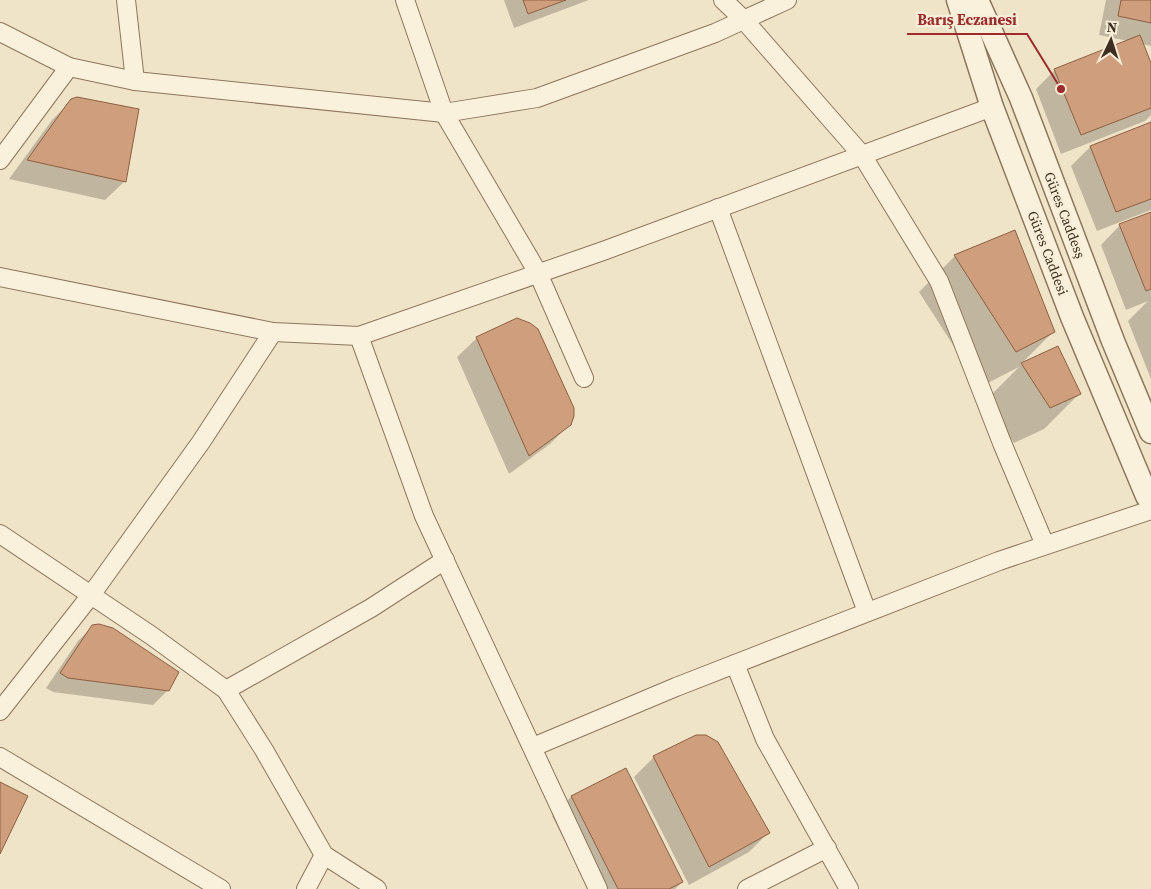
<svg xmlns="http://www.w3.org/2000/svg" width="1151" height="889" viewBox="0 0 1151 889" font-family="'Source Serif 4',serif">
  <style>
    .shadow { fill: #0003 }
    .building { fill: #cf9f7d; stroke: #8d5f41 }
    .lines { fill: none; stroke-linecap: round; stroke-linejoin: round }
    .minor-casing { stroke: #8d765c; stroke-width: 20 }
    .tertiary-casing { stroke: #8d765c; stroke-width: 25 }
    .minor { stroke: #faf1dc; stroke-width: 18 }
    .tertiary { stroke: #faf1dc; stroke-width: 22 }
    .labels { text-anchor: middle; stroke-width: 5; stroke-linejoin: round; paint-order: stroke }
    .street-label { font-size: 14px; fill: #3d2e20; stroke: #f7eed8 }
    .leader { fill: none; stroke: #9e2a2b; stroke-width: 2 }
    .callout-dot { fill: #9e2a2b; stroke: #f7eed8; stroke-width: 2 }
    .callout-label { font-size: 15px; text-anchor: middle; font-weight: bold; fill: #9e2a2b; stroke: #f7eed8; stroke-width: 5; stroke-linejoin: round; paint-order: stroke }
  </style>
  <rect width="100%" height="100%" fill="#f0e4c8"/>
  <g class="shadow">
    <polygon points="504,0 589,0 514,28"/>
    <polygon points="1106,0 1151,0 1151,46 1142,44 1151,67 1151,115 1145,121 1061,154 1036,89 1055,70 1128,41 1099,35"/>
    <polygon points="72,100 125,181 105,200 9,179 52,120"/>
    <polygon points="1151,123 1151,210 1097,231 1071,166 1090,147"/>
    <polygon points="1151,213 1151,379 1128,321 1148,301 1126,310 1101,245 1120,225"/>
    <polygon points="1014,232 1054,331 1020,365 1057,348 1079,394 1044,429 1014,443 986,400 1019,367 980,387 919,292 955,256"/>
    <polygon points="477,338 570,424 550,444 509,474 457,357"/>
    <polygon points="93,626 168,690 153,705 53,692 46,688 78,641"/>
    <polygon points="654,757 768,833 749,852 689,885 634,777"/>
    <polygon points="571,797 682,882 675,889 589,889 552,816"/>
  </g>
  <g class="building">
    <polygon points="523,0 566,0 528,14"/>
    <polygon points="1121,0 1151,0 1151,23 1118,16"/>
    <polygon points="1140,35 1151,63 1151,108 1081,135 1054,69"/>
    <polygon points="77,97 139,109 126,182 27,160 67,104 71,99"/>
    <polygon points="1151,122 1151,199 1116,212 1090,146"/>
    <polygon points="1151,212 1151,289 1146,291 1119,224"/>
    <polygon points="1015,230 1055,332 1016,352 954,255"/>
    <polygon points="517,318 530,323 538,329 574,408 574,416 571,425 529,456 476,337"/>
    <polygon points="1058,346 1081,394 1050,408 1021,363"/>
    <polygon points="99,624 113,628 179,672 169,691 68,678 60,673 92,625"/>
    <polygon points="696,735 706,735 718,742 770,833 709,867 653,756"/>
    <polygon points="626,768 683,882 669,889 618,889 571,796"/>
    <polygon points="0,782 28,796 0,854"/>
  </g>
  <g class="lines">
    <defs>
      <g id="minor">
        <polyline points="126,0 135,81"/>
        <polyline points="405,0 444,113 538,273 584,378"/>
        <polyline points="723,0 743,19 862,155 939,281 1002,443 1045,545"/>
        <polyline points="0,32 69,67 135,81 444,113 537,98 715,33 787,0"/>
        <polyline points="0,160 69,67"/>
        <polyline points="718,208 867,612"/>
        <polyline points="0,277 273,332 359,336 603,251 992,107"/>
        <polyline points="359,336 424,516 598,889"/>
        <polyline points="0,534 152,636 226,690 264,750 324,855 377,889"/>
        <polyline points="735,664 765,739 849,889"/>
        <polyline points="226,690 371,608 445,560"/>
        <polyline points="0,711 91,595 201,442 273,332"/>
        <polyline points="533,747 676,687 999,561 1151,510"/>
        <polyline points="0,757 221,889"/>
        <polyline points="306,889 324,855"/>
        <polyline points="747,889 827,848"/>
      </g>
      <g id="tertiary">
        <polyline points="958,0 992,107 1072,317 1147,496 1151,502"/>
        <polyline points="977,0 1021,98 1113,341 1151,432"/>
      </g>
    </defs>
    <use href="#minor" class="minor-casing"/>
    <use href="#tertiary" class="tertiary-casing"/>
    <use href="#minor" class="minor"/>
    <use href="#tertiary" class="tertiary"/>
  </g>
  <g class="labels">
    <g class="street-label">
      <text transform="translate(1065 215) rotate(69)" y="5">Güres Caddesş</text>
      <text transform="translate(1048 253) rotate(69)" y="5">Güres Caddesi</text>
    </g>
  </g>
  <path class="leader" d="M1061 89L1027 34H907"/>
  <circle class="callout-dot" cx="1061" cy="89" r="5"/>
  <g class="callout-label">
    <text x="967" y="25">Barış Eczanesi</text>
  </g>
  <g transform="translate(1111 40) rotate(4)" stroke="#f7eed8" stroke-width="4" paint-order="stroke">
  <path d="M0-4L9 19L0 12L-9 19Z" fill="#3d2e20"/>
  <text y="-8" font-size="14" font-weight="bold" text-anchor="middle" fill="#3d2e20">N</text>
  </g>
</svg>
